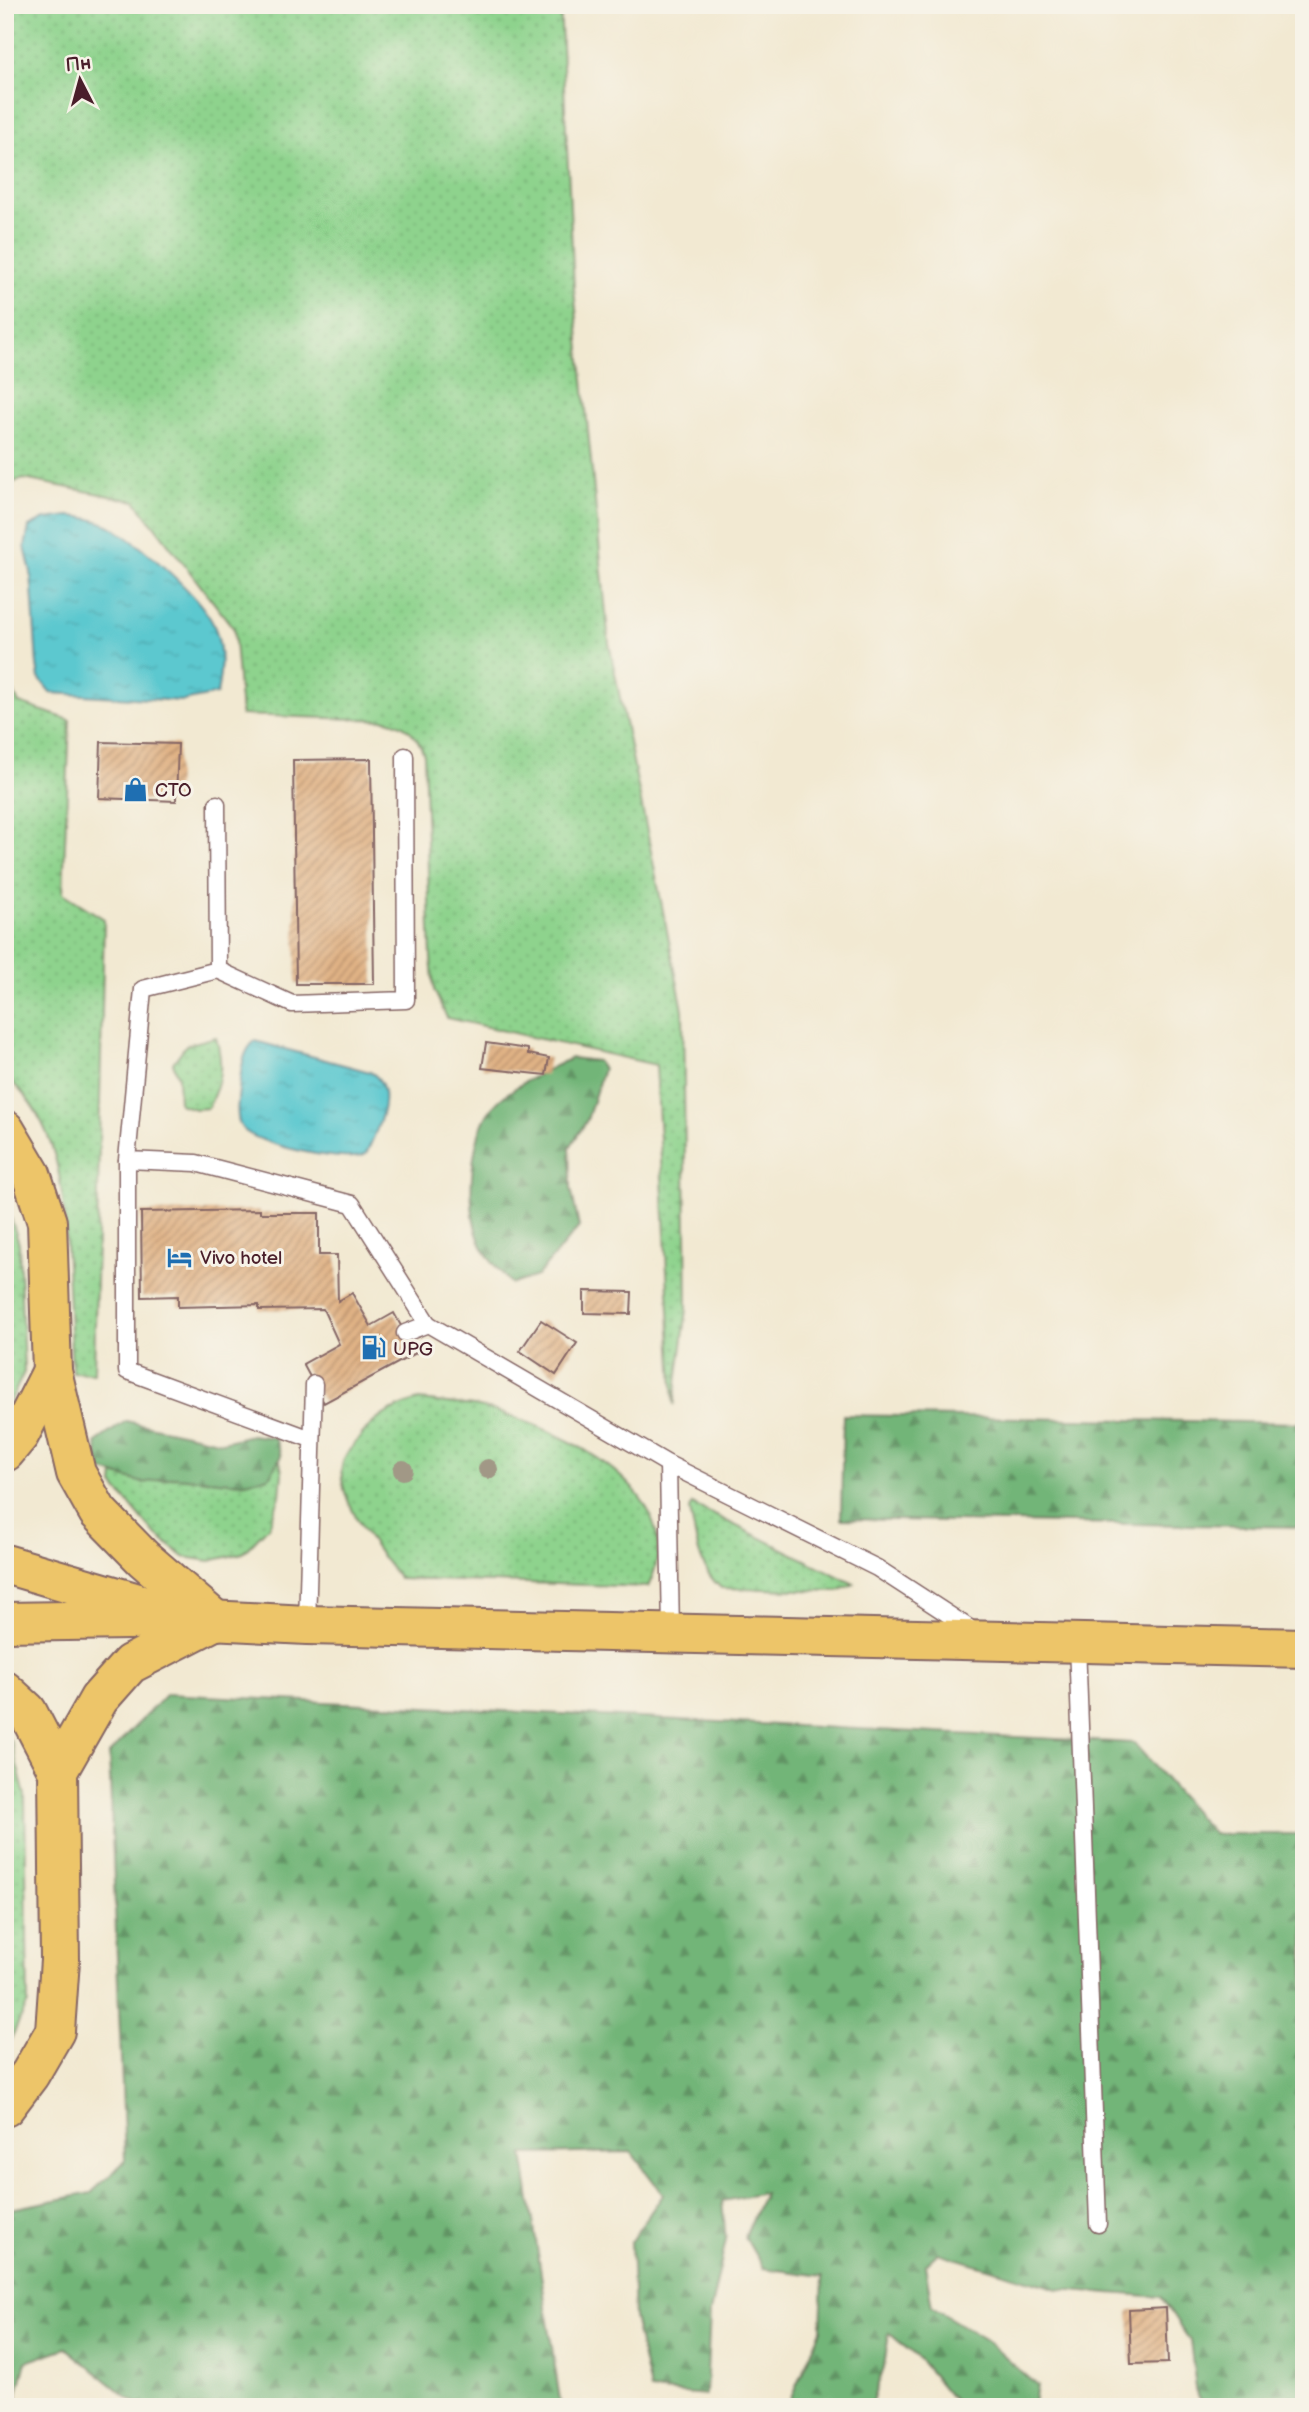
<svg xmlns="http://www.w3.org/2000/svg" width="1309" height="2412" viewBox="0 0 1309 2412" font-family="'Balsamiq Sans',sans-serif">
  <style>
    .grass { fill: url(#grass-dots); stroke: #6c795c; stroke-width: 2 }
    .forest { fill: url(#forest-firs); stroke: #5e6a52; stroke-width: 2 }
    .water { fill: url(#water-ripples); stroke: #52747d; stroke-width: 2 }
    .building { fill: url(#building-hatch) }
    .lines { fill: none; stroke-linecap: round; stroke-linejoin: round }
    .lane-casing { stroke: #856665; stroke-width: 19 }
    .highway-casing { stroke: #856665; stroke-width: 42 }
    .lane { stroke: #fff; stroke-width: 16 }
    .highway { stroke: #edc569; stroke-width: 38 }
    .tree { fill: #a19886 }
    .labels { text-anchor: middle; stroke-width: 6; stroke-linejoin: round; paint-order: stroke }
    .poi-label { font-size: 19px; fill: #4a1f2b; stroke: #f7f3e8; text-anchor: start }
  </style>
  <defs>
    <pattern id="grass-dots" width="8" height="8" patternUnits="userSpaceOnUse" patternTransform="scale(1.75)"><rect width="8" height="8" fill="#8ed38d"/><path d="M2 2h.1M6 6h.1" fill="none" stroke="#7cb57a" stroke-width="1.8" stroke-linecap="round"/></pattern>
    <pattern id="forest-firs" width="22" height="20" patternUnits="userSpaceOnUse" patternTransform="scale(1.75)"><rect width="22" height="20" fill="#72b578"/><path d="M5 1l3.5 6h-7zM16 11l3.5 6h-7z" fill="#609363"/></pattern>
    <pattern id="water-ripples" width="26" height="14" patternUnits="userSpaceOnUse" patternTransform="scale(1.75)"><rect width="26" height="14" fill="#5bc8cf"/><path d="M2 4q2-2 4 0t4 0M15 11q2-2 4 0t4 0" fill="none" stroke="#51abb2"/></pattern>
    <pattern id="building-hatch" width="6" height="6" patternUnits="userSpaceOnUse" patternTransform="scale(1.75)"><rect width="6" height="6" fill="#e0b285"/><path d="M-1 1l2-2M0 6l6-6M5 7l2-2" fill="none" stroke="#b8906d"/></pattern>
  </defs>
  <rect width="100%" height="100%" fill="#f7f3e8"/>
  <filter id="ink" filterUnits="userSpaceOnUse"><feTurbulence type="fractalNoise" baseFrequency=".0143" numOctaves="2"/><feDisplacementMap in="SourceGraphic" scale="14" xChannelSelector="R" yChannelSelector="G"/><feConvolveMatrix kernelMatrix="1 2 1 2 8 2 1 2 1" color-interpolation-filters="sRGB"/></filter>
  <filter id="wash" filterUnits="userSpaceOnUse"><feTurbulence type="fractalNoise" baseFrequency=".00686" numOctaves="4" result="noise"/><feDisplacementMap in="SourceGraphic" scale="28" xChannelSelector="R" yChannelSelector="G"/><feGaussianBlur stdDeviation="1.57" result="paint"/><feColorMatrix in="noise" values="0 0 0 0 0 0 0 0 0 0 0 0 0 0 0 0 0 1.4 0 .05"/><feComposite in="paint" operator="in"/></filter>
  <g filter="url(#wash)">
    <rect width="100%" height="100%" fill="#f2e9d2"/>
    <g class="grass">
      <path d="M5 5H560L574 289 609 643 683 1010 687 1309 674 1405 656 1065 447 1018 434 990 431 958 424 755C418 735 407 725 387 720L241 715 234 629 135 501 24 479 5 485Z"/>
      <path d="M5 675 19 703 70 720 63 893 104 919 94 1373 72 1372C70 1336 69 1300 67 1264 64 1196 62 1123 5 1076Z"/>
      <path d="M216 1037C224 1067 221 1081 208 1108L195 1109 179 1104 178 1077 173 1063 186 1045Z"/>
      <polygon points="5,1198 19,1244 24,1372 5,1413"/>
      <path d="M419 1400C441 1403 466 1403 488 1409 560 1429 695 1491 648 1587L400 1579C380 1555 330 1493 344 1459 346 1453 353 1446 357 1441 373 1418 392 1408 419 1400Z"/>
      <polygon points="277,1444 282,1473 280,1496 269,1526 243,1553 210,1561 184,1557 154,1533 113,1485 115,1462"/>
      <path d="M692 1504 854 1584 838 1591 721 1588C698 1568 696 1539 690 1510Z"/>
      <polygon points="5,1736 11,1742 25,1795 28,2003 5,2051"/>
    </g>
    <g class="forest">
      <path d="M571 1058 597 1061 603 1069 587 1120 570 1147 571 1188 579 1227 537 1276 512 1284C500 1272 487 1258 480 1242 466 1209 470 1146 487 1115 501 1090 546 1071 571 1058Z"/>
      <polygon points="843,1415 1304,1423 1304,1527 841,1519"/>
      <polygon points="126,1421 223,1442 251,1435 275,1438 281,1456 269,1477 241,1483 175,1477 143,1483 100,1470 96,1442"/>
      <polygon points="166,1694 1134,1743 1213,1834 1304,1834 1304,2104 1297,2112 1304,2129 1304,2407 1203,2407 1197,2396 1190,2341 1161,2297 1058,2289 938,2253 925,2265 932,2307 986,2340 1037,2386 1033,2407 959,2407 920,2360 889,2333 884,2367 870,2407 787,2407 821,2330 823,2276 763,2268 745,2237 764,2193 722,2201 726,2240 710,2313 706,2395 650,2390 634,2317 631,2241 663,2194 631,2152 523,2154 561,2407 145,2407 127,2397 66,2348 26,2362 14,2407 5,2407 5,2215 11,2209 91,2193 125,2161 109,1754"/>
    </g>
    <g class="water">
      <path d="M69 516C83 517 97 519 110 526 139 543 206 599 216 631 223 653 221 671 217 694L183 701 51 693 39 678 37 665 31 572 25 547 29 527 45 519Z"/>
      <path d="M255 1041 370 1072C399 1088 377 1130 366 1154 350 1165 255 1145 242 1128 234 1118 239 1093 240 1080 242 1066 243 1051 255 1041Z"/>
    </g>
    <g id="blocks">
      <g class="building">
        <polygon points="101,742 178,744 176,801 99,798"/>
        <polygon points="371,759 374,984 296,984 293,760"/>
        <polygon points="486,1043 528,1049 528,1054 549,1058 546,1075 482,1068"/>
        <polygon points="260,1210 260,1213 319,1213 319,1255 337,1255 338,1301 352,1293 371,1326 394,1313 416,1353 324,1403 303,1364 339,1344 323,1309 259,1310 259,1305 178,1307 178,1296 142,1297 141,1212"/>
        <polygon points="584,1291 632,1292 631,1314 584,1313"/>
        <polygon points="541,1320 577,1343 556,1375 520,1351"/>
        <polygon points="1166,2308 1168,2363 1131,2364 1129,2310"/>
      </g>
    </g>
  </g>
  <g filter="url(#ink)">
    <use href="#blocks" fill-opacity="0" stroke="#856665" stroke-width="2"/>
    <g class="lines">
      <defs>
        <g id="lane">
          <polyline points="217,804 218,970 143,989 127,1160 196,1163 352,1204 428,1324"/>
          <polyline points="218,970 292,1004 406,1000 405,756"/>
          <polyline points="127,1160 127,1371 311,1439"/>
          <polyline points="405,1333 428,1324 668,1464 877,1568 977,1633"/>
          <polyline points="668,1464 671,1633"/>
          <polyline points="307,1625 314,1384"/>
          <polyline points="1077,1643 1098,2224"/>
        </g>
        <g id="highway">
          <polyline points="5,1130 31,1174 47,1222 52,1371 76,1473 98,1512 143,1558 216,1621"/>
          <polyline points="5,1452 20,1434 52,1371"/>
          <polyline points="5,1564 155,1608"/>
          <polyline points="5,1622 190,1619 307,1625 1304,1648"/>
          <polyline points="5,1691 27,1711 58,1771 60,1960 55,2031 30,2074 5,2107"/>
          <polyline points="58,1771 99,1699 130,1664 212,1622"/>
        </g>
      </defs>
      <use href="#lane" class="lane-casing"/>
      <use href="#highway" class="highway-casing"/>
      <use href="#lane" class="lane"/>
      <use href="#highway" class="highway"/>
    </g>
    <g class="tree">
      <circle cx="488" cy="1469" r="10"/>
      <circle cx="403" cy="1470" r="10"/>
    </g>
  </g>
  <defs>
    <symbol id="shop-bare" viewBox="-9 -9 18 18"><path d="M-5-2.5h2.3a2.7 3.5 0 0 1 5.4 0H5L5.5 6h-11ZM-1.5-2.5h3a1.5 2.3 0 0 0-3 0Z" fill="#1f6fb2" stroke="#f7f3e8" stroke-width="2.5" paint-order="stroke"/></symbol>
    <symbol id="hotel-bare" viewBox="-9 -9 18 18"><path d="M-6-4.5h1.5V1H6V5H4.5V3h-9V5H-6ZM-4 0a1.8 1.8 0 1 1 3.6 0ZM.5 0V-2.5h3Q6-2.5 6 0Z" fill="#1f6fb2" stroke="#f7f3e8" stroke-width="2.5" paint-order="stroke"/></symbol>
    <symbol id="fuel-bare" viewBox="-9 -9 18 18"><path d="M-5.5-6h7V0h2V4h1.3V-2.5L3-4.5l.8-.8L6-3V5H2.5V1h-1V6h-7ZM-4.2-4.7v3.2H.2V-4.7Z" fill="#1f6fb2" stroke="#f7f3e8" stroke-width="2.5" paint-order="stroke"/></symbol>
  </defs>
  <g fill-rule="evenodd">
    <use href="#shop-bare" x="118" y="772" width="35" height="35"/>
    <use href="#hotel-bare" x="162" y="1240" width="35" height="35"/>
    <use href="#fuel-bare" x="356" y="1330" width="35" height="35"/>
  </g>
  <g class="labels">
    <g class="poi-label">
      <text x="155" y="796">СТО</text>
      <text x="200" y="1264">Vivo hotel</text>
      <text x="393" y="1355">UPG</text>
    </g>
  </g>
  <rect width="1309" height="2412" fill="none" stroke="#f7f3e8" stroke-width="28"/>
  <g transform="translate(80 80) rotate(354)" stroke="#f7f3e8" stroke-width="5" paint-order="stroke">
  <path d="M0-5L12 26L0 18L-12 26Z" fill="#4a1f2b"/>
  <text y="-10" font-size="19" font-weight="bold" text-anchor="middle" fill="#4a1f2b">Пн</text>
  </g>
</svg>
